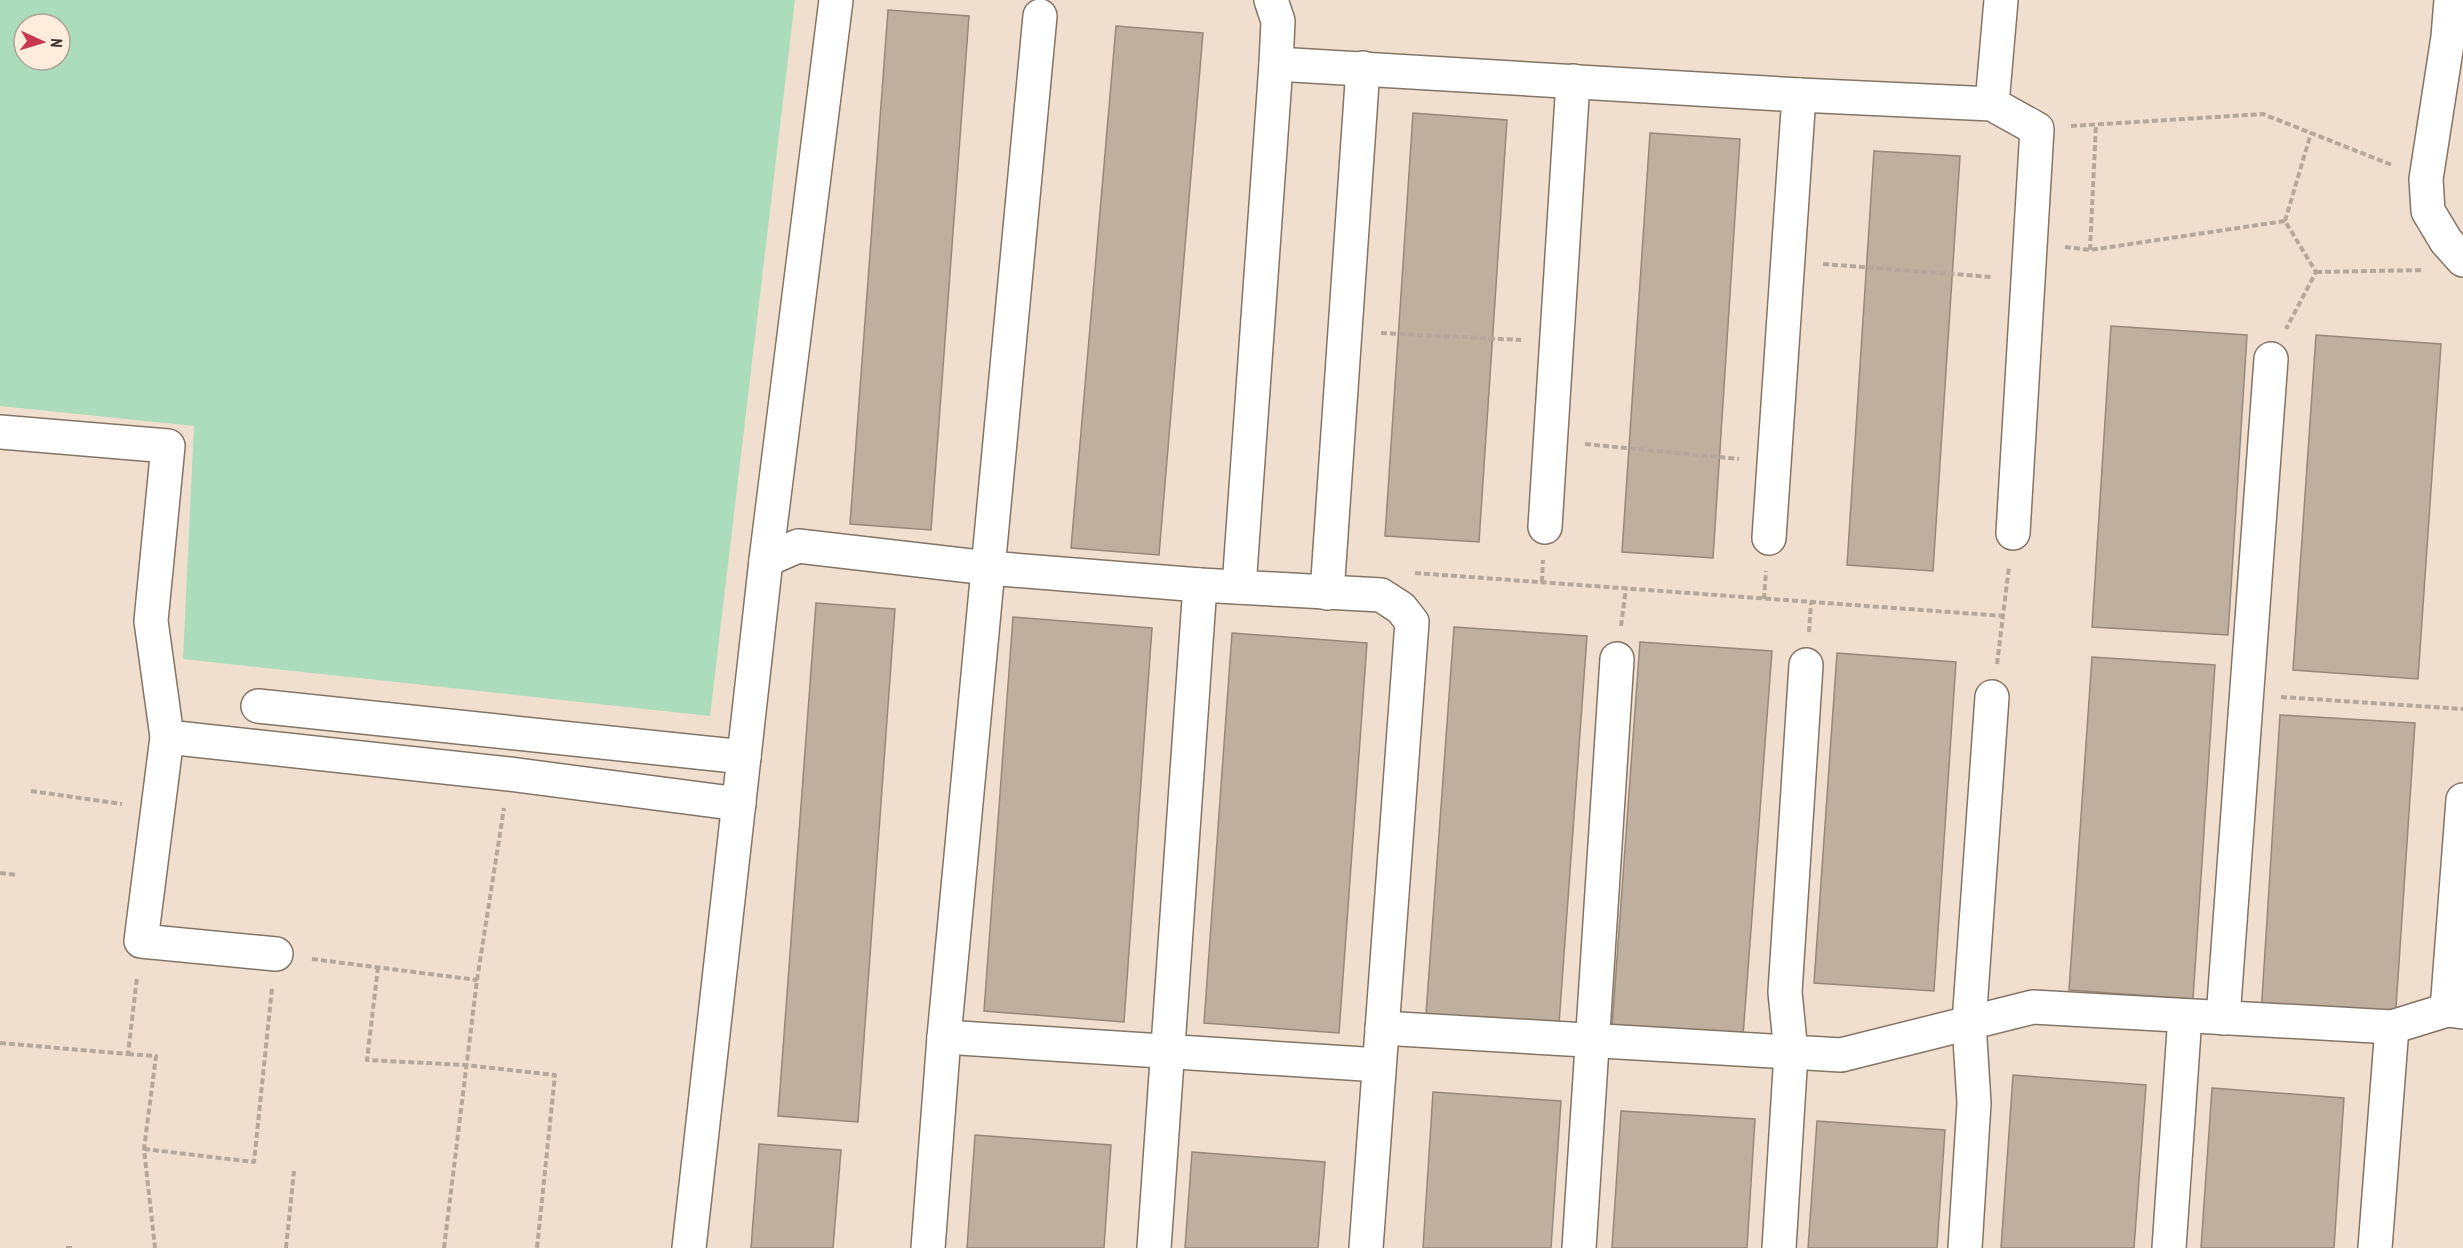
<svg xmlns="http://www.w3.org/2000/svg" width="2463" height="1248" viewBox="0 0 2463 1248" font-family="'PT Sans Narrow',sans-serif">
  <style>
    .green { fill: #abdcbb; fill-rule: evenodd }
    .building { fill: #bfaf9f; stroke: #988879; stroke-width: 1.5 }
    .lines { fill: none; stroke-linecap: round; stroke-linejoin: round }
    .minor-casing { stroke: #837465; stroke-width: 36 }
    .path { stroke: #b5a89b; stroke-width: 4; stroke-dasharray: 6 3; stroke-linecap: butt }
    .minor { stroke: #fff; stroke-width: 33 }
  </style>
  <rect width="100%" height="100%" fill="#f0dfcf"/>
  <path class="green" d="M0 0H795L710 716 183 659 194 426 0 406ZM24 24H60V60H24Z"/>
  <g class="building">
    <polygon points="888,10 969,16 931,530 850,524"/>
    <polygon points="1116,26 1203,33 1159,555 1071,548"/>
    <polygon points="1413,113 1507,120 1479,542 1385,536"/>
    <polygon points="1650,133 1740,139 1713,558 1622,552"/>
    <polygon points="1874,151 1960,156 1933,571 1847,565"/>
    <polygon points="2111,326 2247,335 2228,635 2092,627"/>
    <polygon points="2316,335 2441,344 2418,679 2293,670"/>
    <polygon points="816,603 895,609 858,1122 778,1116"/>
    <polygon points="1013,617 1152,628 1124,1022 984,1011"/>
    <polygon points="1454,627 1587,636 1559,1024 1426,1014"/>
    <polygon points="1232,633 1367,643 1339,1033 1204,1023"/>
    <polygon points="1640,642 1772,651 1743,1036 1612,1027"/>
    <polygon points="1837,653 1956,662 1934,991 1814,983"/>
    <polygon points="2092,657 2215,665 2193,999 2069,990"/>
    <polygon points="2280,715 2415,723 2395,1023 2261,1014"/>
    <polygon points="2013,1075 2146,1085 2134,1248 2001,1248"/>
    <polygon points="2212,1088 2344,1098 2334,1248 2201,1248"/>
    <polygon points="1433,1092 1561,1101 1551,1248 1423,1248"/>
    <polygon points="1621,1111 1755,1119 1747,1248 1612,1248"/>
    <polygon points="1817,1121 1945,1130 1937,1248 1808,1248"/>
    <polygon points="975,1135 1111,1145 1104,1248 967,1248"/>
    <polygon points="759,1144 841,1150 833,1248 751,1248"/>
    <polygon points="1192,1152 1325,1162 1318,1248 1185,1248"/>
  </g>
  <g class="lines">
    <defs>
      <g id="minor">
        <polyline points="2451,0 2448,37 2426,179 2428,211 2446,241 2463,260"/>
        <polyline points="1276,64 1799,95 1992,104 2037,129 2013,533"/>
        <polyline points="1992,104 2001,0"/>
        <polyline points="0,432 168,446 151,621 167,737 141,941 276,954"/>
        <polyline points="1545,527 1573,81"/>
        <polyline points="1769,538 1799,95"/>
        <polyline points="766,560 798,546 988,568 1200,585 1381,595 1401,608 1412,622 1366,1248"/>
        <polyline points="1239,587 1276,64 1278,21 1271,0"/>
        <polyline points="1327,593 1363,68"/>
        <polyline points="258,706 744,757"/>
        <polyline points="167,737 509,774 739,804"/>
        <polyline points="2447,1010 2463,800"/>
        <polyline points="2223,1018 2271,359"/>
        <polyline points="1382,1028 1841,1055 2033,1007 2392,1027 2447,1010 2463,1012"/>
        <polyline points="944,1037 1379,1065"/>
        <polyline points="689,1248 766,560 836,0"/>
        <polyline points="928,1248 944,1037 1040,16"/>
        <polyline points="1154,1248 1200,585"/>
        <polyline points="1579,1248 1617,659"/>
        <polyline points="1779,1248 1791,1053 1785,992 1806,665"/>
        <polyline points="1965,1248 1974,1103 1969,1023 1992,697"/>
        <polyline points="2169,1248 2185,1016"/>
        <polyline points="2375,1248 2392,1027"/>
      </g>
    </defs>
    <use href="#minor" class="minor-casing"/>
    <g class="path">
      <polyline points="2071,126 2263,114 2392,165"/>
      <polyline points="2285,221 2311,133"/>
      <polyline points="2065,247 2090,250 2285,221 2316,272 2286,329"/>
      <polyline points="2090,250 2096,125"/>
      <polyline points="1823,264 1992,277"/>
      <polyline points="2316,272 2424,270"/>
      <polyline points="1381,333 1521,340"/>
      <polyline points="1585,444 1739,459"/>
      <polyline points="1415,573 2004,616"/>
      <polyline points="1542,582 1543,560"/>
      <polyline points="1764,599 1766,571"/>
      <polyline points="1621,626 1626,588"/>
      <polyline points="1809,632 1811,603"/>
      <polyline points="1997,664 2009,567"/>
      <polyline points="2281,697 2463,709"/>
      <polyline points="31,791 122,804"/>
      <polyline points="0,873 18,875"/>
      <polyline points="312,959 477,980"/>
      <polyline points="378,967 367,1060 465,1065 555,1075 537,1248"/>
      <polyline points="0,1043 128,1054 137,977"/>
      <polyline points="128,1054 156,1056 144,1149 155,1248"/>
      <polyline points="144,1149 254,1162 272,988"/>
      <polyline points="66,1248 73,1248"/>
      <polyline points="286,1248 294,1171"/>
      <polyline points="444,1248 477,980 504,808"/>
    </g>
    <use href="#minor" class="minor"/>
  </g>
  <g transform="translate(42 42) rotate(94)"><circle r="28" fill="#feeddc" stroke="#afa396" stroke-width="1.5"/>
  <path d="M0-4.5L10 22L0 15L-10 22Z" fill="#c8384e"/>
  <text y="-9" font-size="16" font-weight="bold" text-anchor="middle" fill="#39332c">N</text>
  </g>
</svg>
